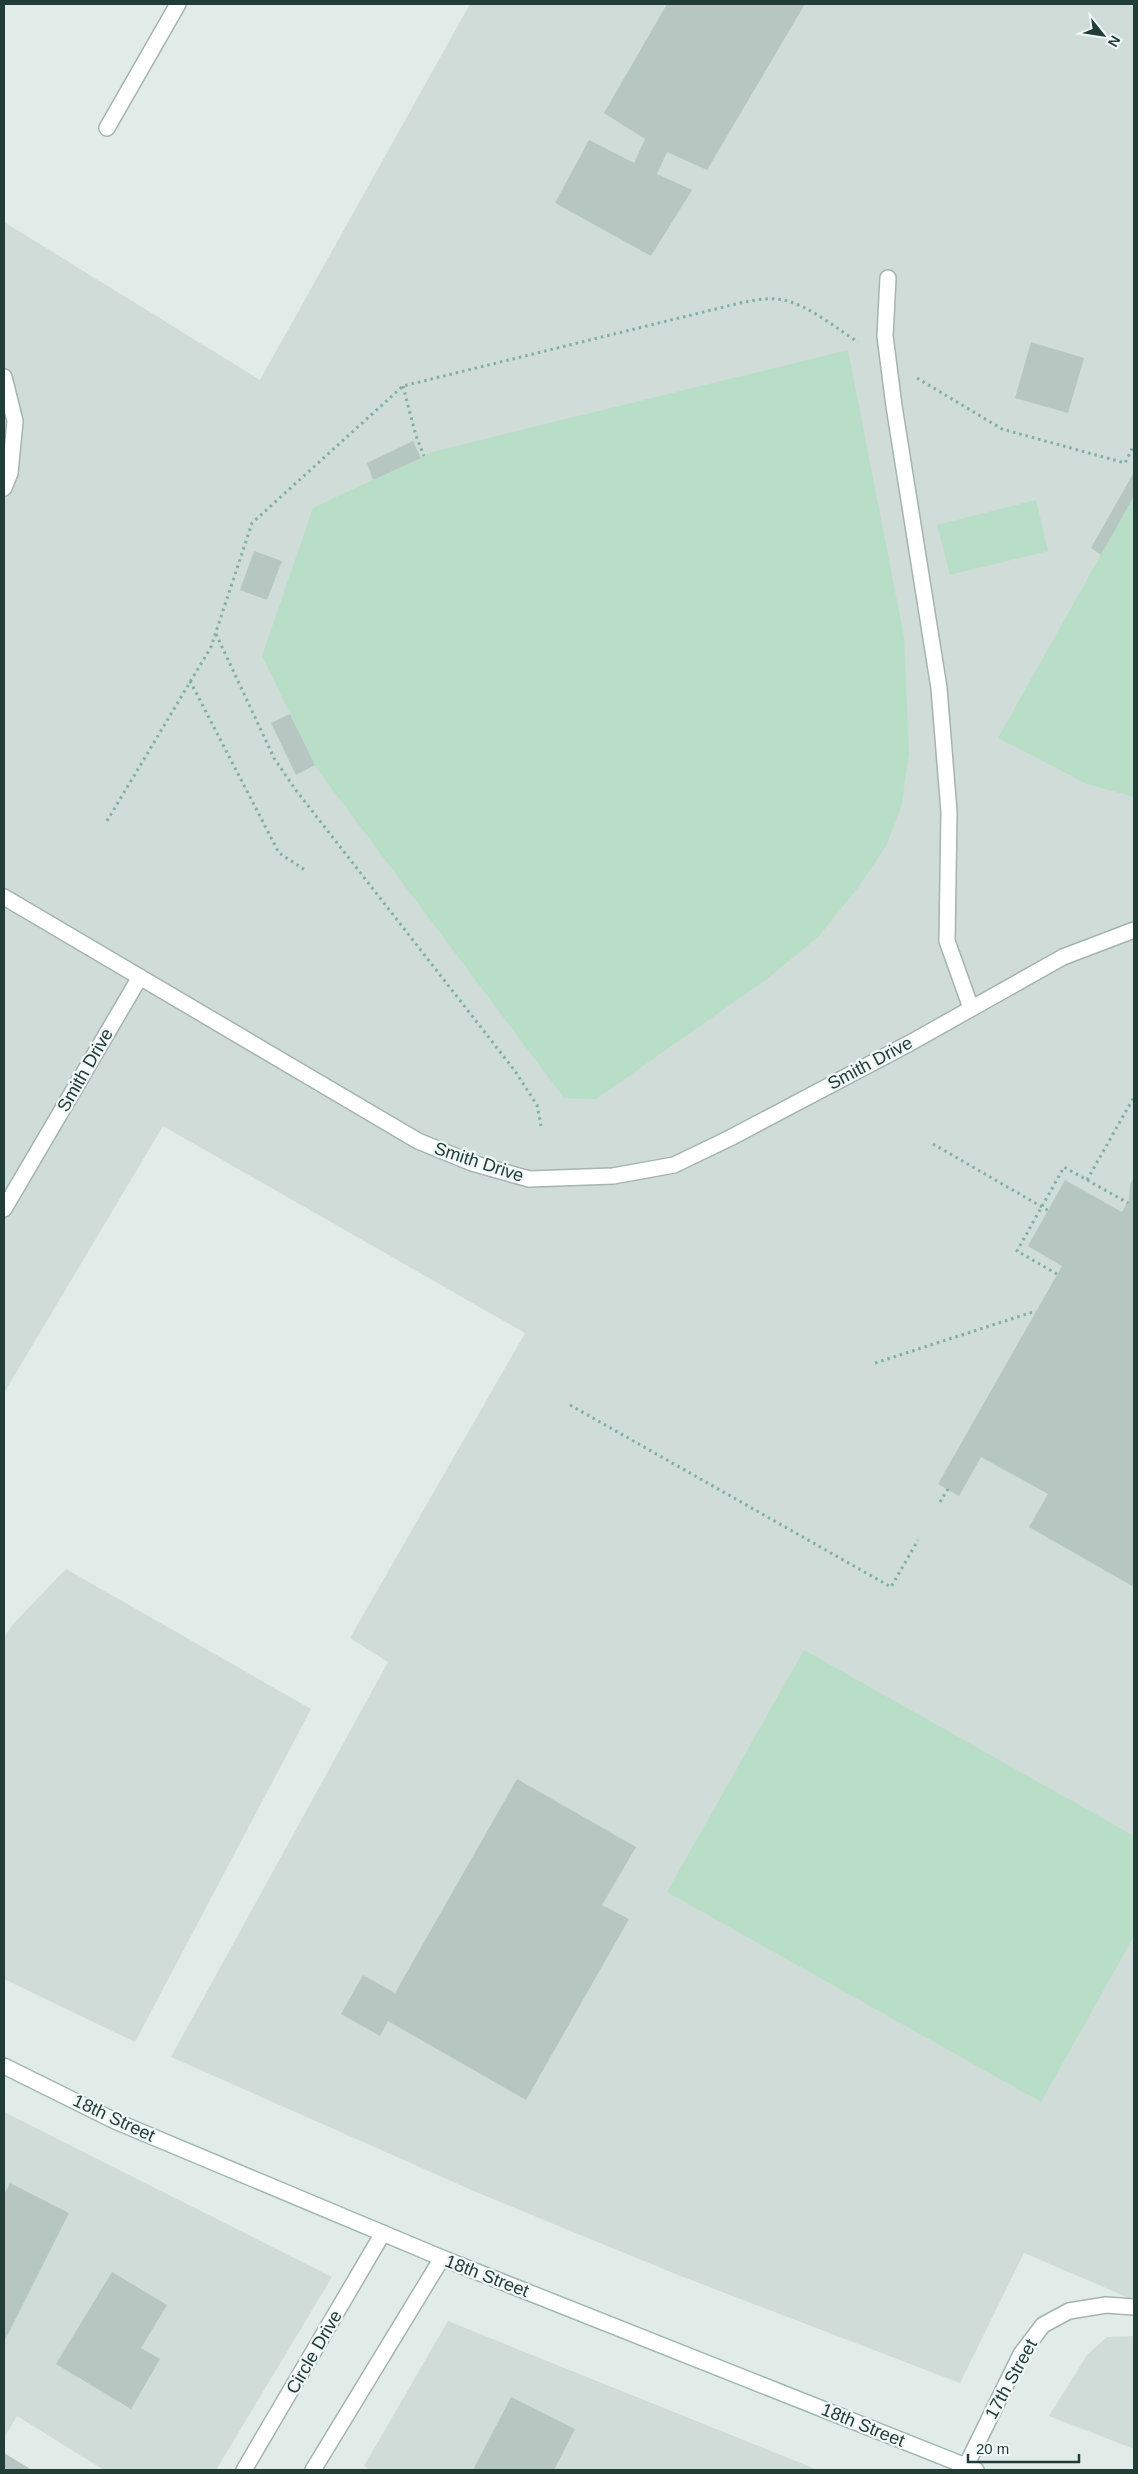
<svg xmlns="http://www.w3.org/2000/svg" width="1138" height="2474" viewBox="0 0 1138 2474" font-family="Helvetica,sans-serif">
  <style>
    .built { fill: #cfdcd7 }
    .green { fill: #b9dec7 }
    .building { fill: #b6c7c1 }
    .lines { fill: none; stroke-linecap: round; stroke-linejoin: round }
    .street-casing { stroke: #a4b4b0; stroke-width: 18 }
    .secondary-casing { stroke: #9fb8b1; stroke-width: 18 }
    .path { stroke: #80b0a6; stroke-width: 3; stroke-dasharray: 2.5 4; stroke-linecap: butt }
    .street { stroke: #fff; stroke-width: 15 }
    .secondary { stroke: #fff; stroke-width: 15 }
    .labels { text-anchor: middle; stroke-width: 4.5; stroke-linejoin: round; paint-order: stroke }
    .street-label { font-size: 18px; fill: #213d38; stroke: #f1f8f5 }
  </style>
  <rect width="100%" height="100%" fill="#e1ece8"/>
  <g class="built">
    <polygon points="470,4 1134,4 1134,2300 1024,2253 960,2383 678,2275 476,2192 171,2057 388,1662 350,1638 525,1333 163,1126 4,1393 4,222 260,380"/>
    <polygon points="66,1569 311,1709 135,2042 4,1979 4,1638 13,1624"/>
    <polygon points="4,2112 332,2277 216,2470 104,2470 17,2416 4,2438"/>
    <polygon points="448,2321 818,2470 370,2470 364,2466"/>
    <polygon points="1134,2336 1134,2449 1049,2416 1087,2355 1107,2337"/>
  </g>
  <g class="green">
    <polygon points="848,350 904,637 909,754 901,808 886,846 857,889 818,937 767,979 596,1099 564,1098 317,769 262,656 313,508 432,452"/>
    <polygon points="1134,496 1134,797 1087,784 998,738"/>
    <polygon points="1036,500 1048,551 950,575 937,525"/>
    <polygon points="804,1650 1134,1836 1134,1936 1041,2102 667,1892"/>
  </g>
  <g class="building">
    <polygon points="667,4 805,4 707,170 667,152 657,174 692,190 651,256 555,203 589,140 634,163 645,139 604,113"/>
    <polygon points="1031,342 1084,358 1068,413 1015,398"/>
    <polygon points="413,441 421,458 373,480 367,463"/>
    <polygon points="1134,472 1134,496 1101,555 1091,548"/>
    <polygon points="254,551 282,561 267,600 240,590"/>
    <polygon points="290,714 315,765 296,775 271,723"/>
    <polygon points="1134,1177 1134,1587 1029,1527 1048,1494 981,1457 959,1496 938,1484 1062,1266 1028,1246 1065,1180 1122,1212 1129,1200 1130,1185"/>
    <polygon points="517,1779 636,1847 602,1905 629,1919 526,2100 388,2021 380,2036 341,2014 363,1975 395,1993"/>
    <polygon points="10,2183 69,2213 4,2342 4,2195"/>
    <polygon points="112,2272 167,2305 141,2348 160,2359 131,2409 56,2364"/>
    <polygon points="511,2397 575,2429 554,2470 473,2470"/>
    <polygon points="4,2453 32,2470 4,2470"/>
  </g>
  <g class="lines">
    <defs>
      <g id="street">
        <polyline points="107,128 178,4"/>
        <polyline points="888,278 885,336 894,406 939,688 949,812 947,941 971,1008"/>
        <polyline points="4,377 15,421 10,473 4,488"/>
        <polyline points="4,897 418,1141 472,1163 529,1179 613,1176 674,1165 730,1138 910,1043 1063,957 1134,930"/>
        <polyline points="4,1209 140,977"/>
        <polyline points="966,2466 1021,2354 1043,2325 1069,2311 1106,2305 1134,2307"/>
        <polyline points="244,2470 383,2233"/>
        <polyline points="313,2470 442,2258"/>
      </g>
      <polyline id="secondary" points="4,2066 115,2121 442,2258 976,2470"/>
    </defs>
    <use href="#street" class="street-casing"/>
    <use href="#secondary" class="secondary-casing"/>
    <g class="path">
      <polyline points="917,378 1002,429 1125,463 1134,445"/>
      <polyline points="403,386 416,436 424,456"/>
      <polyline points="216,634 274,758 295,789 515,1071 537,1105 541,1126"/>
      <polyline points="190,681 279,853 305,870"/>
      <path d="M107 821 211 647 252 523 403 386 744 302C756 300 770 297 783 300 807 304 837 329 858 342"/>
      <polyline points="933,1144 1049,1211"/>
      <polyline points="1087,1180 1134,1097"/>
      <polyline points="1057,1274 1017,1251 1064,1167 1128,1203"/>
      <polyline points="875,1363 1036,1311"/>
      <polyline points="570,1405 891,1587 918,1540"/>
      <polyline points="940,1502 948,1489"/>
    </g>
    <use href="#street" class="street"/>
    <use href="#secondary" class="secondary"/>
  </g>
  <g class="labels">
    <g class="street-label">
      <text transform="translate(870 1063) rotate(-28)" y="6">Smith Drive</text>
      <text transform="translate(85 1070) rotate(-60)" y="6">Smith Drive</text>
      <text transform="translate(479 1162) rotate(18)" y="6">Smith Drive</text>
      <text transform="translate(114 2118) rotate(25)" y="6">18th Street</text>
      <text transform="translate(487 2276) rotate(21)" y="6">18th Street</text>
      <text transform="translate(314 2352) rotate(-60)" y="6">Circle Drive</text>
      <text transform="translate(1011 2379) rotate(-61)" y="6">17th Street</text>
      <text transform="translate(863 2425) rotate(22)" y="6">18th Street</text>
    </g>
  </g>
  <rect width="1138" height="2474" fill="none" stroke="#213d38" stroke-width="10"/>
  <g transform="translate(1103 35) rotate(120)" stroke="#f1f8f5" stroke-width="4" paint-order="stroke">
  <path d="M0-4L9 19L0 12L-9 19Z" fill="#213d38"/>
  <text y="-8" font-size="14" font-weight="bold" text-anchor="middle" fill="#213d38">N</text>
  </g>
  <path d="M968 2454v8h111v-8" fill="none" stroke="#213d38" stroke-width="2.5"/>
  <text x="976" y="2454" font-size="15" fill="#213d38" stroke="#f1f8f5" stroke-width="4" paint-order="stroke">20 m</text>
</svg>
